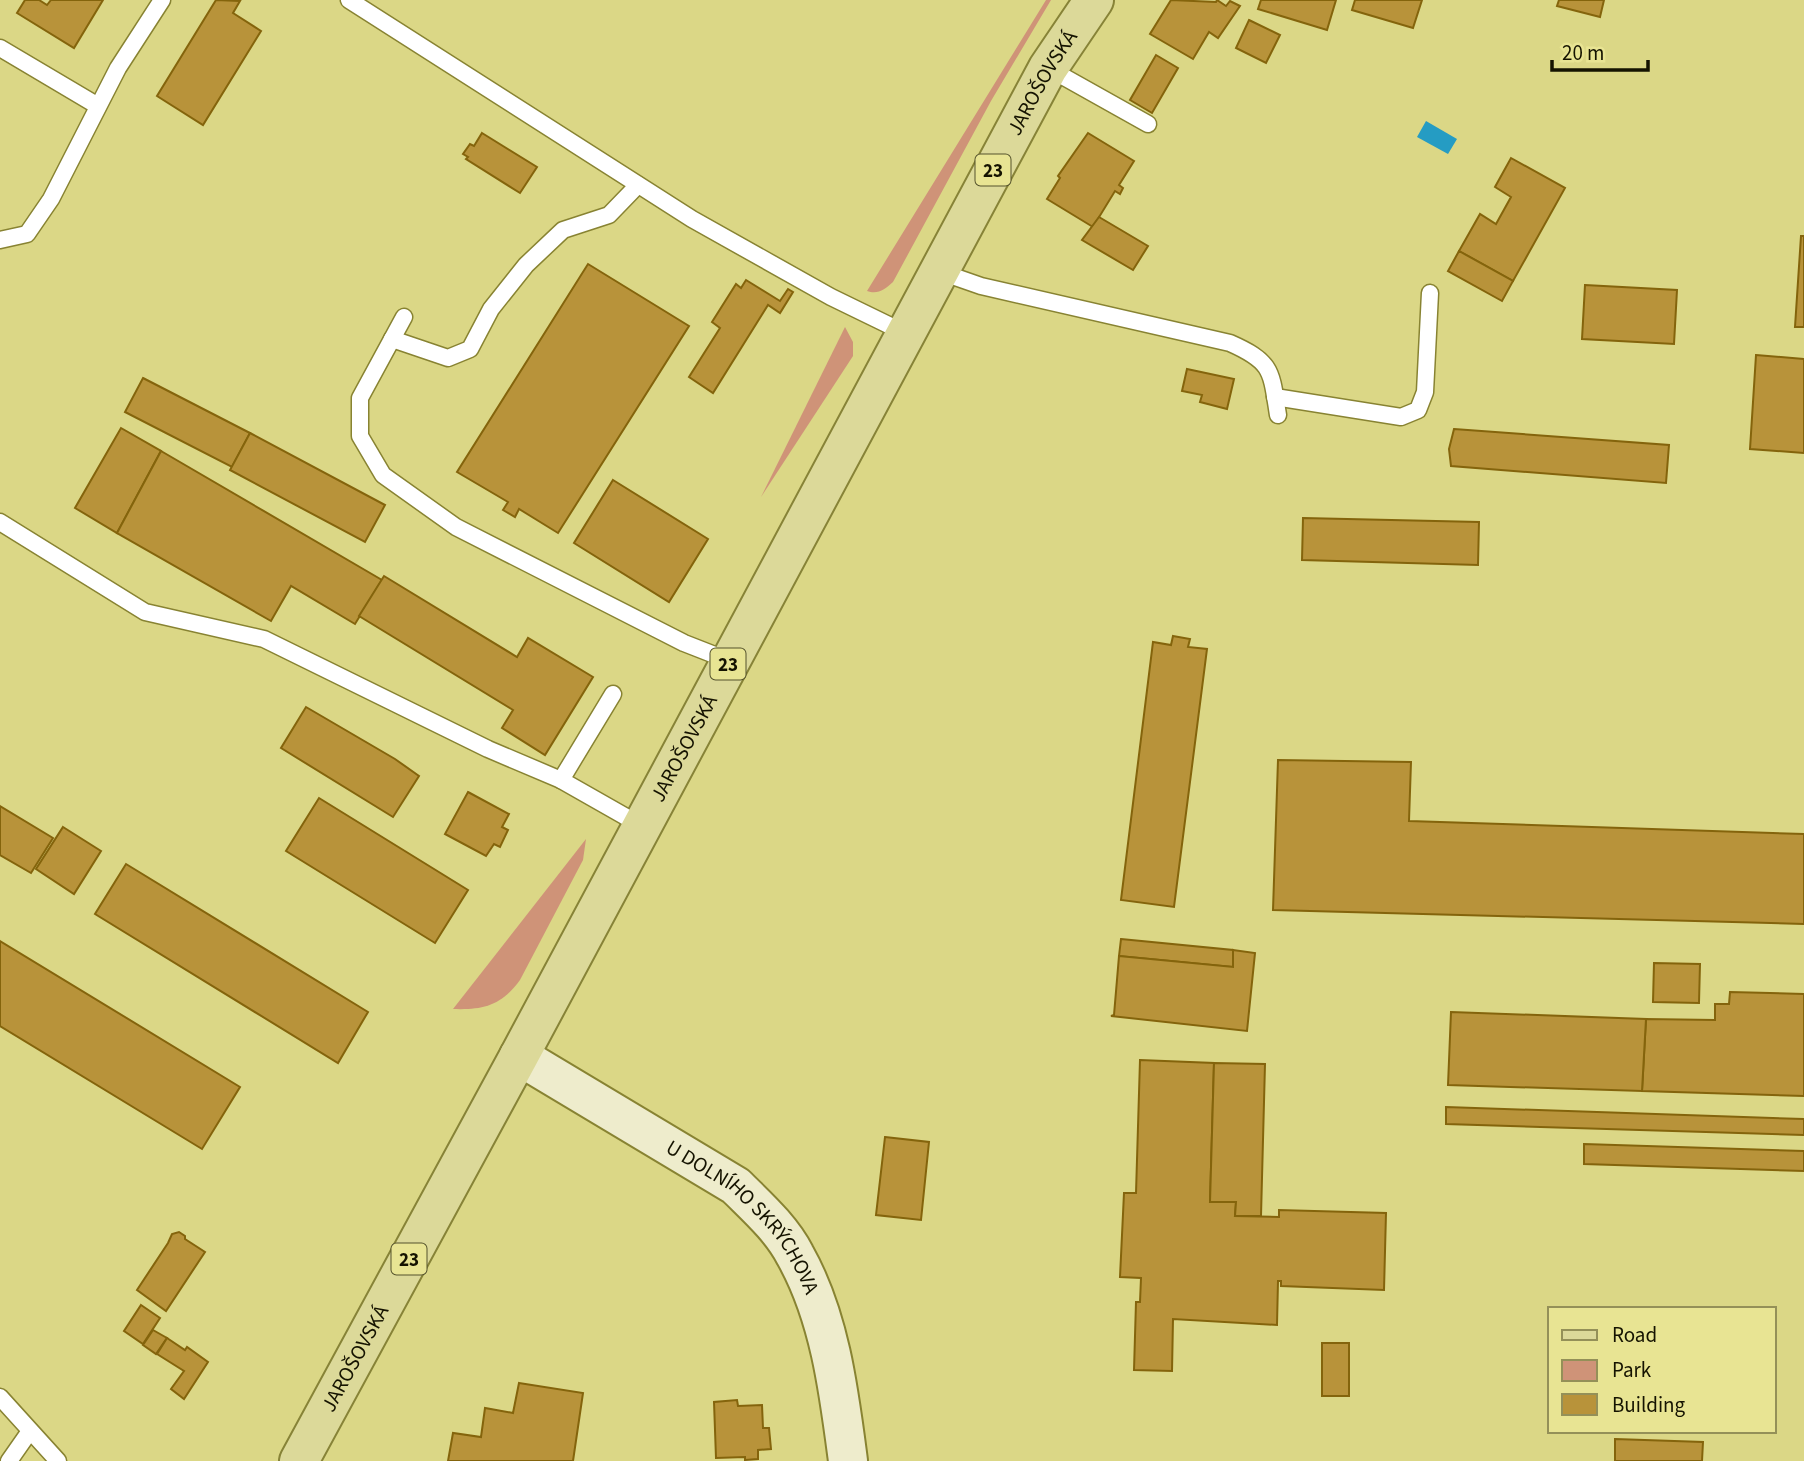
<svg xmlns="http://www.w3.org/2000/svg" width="1804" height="1461" viewBox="0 0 1804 1461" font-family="'Source Sans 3',sans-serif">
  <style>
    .green { fill: #cf9378 }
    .water { fill: #259cc3 }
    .building { fill: #b8933a; stroke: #84640c; stroke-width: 2 }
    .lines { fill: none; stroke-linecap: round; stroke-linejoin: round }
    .lane-casing { stroke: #888332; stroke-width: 19 }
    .secondary-casing { stroke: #888332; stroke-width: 42 }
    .primary-casing { stroke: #878337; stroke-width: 42 }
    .lane { stroke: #fff; stroke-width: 16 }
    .secondary { stroke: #eeeccc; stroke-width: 38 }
    .primary { stroke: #dcd999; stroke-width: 38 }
    .labels { text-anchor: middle; stroke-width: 7; stroke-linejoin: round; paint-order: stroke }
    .shield { fill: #e8e493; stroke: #54522c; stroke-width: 2 }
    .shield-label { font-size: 19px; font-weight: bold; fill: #151300 }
    .street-label { font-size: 21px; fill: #151300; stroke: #e8e493 }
  </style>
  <rect width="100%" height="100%" fill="#dbd786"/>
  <g class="green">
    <path d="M1046 0H1051L991 101 893 282C885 289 878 295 867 291Z"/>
    <polygon points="845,327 853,342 853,356 761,497"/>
    <path d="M586 839 583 860 520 980C501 1006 483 1010 453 1009Z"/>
  </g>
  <polygon class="water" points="1426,121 1457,139 1448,154 1417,137"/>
  <g class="building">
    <polygon points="25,0 39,0 47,5 51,0 103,0 74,48 17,13"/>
    <polygon points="216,0 240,1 233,13 261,31 203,125 157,96"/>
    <polygon points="1171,0 1216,2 1217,0 1226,6 1230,1 1240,6 1218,38 1209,32 1193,59 1150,34"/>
    <polygon points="1261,0 1336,0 1327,30 1258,9"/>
    <polygon points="1355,0 1422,0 1413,28 1352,10"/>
    <polygon points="1559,0 1604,0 1600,17 1557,6"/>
    <polygon points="1249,20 1280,35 1266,63 1236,48"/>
    <polygon points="1156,55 1178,68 1152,113 1130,100"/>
    <polygon points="482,133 537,167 520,193 466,159 468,157 463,154 470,144 474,146"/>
    <polygon points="1088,133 1134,161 1119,185 1123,188 1120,194 1115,191 1093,227 1047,199 1060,178 1058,176"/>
    <polygon points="1511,158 1565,188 1513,281 1459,251 1480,214 1496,224 1511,197 1495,187"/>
    <polygon points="1099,217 1148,246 1133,270 1082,240"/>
    <polygon points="1801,236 1804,236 1804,327 1795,327"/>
    <polygon points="1459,251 1513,281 1502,301 1448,271"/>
    <polygon points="588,264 689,326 558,533 519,509 515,517 503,510 508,502 457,472"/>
    <polygon points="746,280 780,301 788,289 793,292 780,313 768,305 713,393 689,377 720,328 712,322 736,284 741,288"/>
    <polygon points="1585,285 1677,290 1674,344 1582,339"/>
    <polygon points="1756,355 1804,359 1804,453 1750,449"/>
    <polygon points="1187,369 1234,379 1227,409 1200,402 1202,395 1182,391"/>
    <polygon points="143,378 250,433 232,467 125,412"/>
    <polygon points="121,428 161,451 117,533 75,508"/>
    <polygon points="1454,429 1669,445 1666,483 1451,466 1449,449"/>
    <polygon points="250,433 385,505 365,542 230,470"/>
    <polygon points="161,451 382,580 355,624 291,586 271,621 117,533"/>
    <polygon points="613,480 708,539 669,602 574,543"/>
    <polygon points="1303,518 1479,522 1478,565 1302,560"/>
    <polygon points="384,576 517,657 528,638 593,677 545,755 502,728 513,710 359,616"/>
    <polygon points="1173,636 1190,639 1188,647 1207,649 1174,907 1121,900 1153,642 1171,645"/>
    <polygon points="306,707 395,759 419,776 393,817 281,748"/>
    <polygon points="1278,760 1411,762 1409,821 1804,834 1804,924 1273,910"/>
    <polygon points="468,792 509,814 502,827 508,830 500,847 494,844 486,856 445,834"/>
    <polygon points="319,798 468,890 435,943 286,851"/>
    <polygon points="0,806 53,838 31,873 0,855"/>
    <polygon points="63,827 101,851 74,894 36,869"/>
    <polygon points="126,864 368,1012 338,1063 95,914"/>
    <polygon points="1121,939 1233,950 1233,967 1119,956"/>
    <polygon points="0,941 240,1087 202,1149 0,1026"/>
    <polygon points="1233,950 1255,953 1247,1031 1111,1016 1114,1015 1119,956 1233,967"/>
    <polygon points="1654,963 1700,964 1699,1003 1653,1002"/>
    <polygon points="1730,992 1804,994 1804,1096 1642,1091 1646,1019 1715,1020 1715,1004 1729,1004"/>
    <polygon points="1451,1012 1646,1019 1642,1091 1448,1085"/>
    <polygon points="1140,1060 1214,1063 1210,1202 1236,1202 1235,1216 1279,1217 1279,1210 1386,1213 1384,1290 1281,1286 1281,1281 1278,1281 1277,1325 1173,1319 1172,1371 1134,1370 1136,1302 1140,1302 1141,1278 1120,1277 1124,1193 1136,1193"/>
    <polygon points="1214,1063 1265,1064 1261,1216 1235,1216 1236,1202 1210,1202"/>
    <polygon points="1446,1107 1804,1119 1804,1135 1446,1124"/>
    <polygon points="885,1137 929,1142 921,1220 876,1215"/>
    <polygon points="1584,1144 1804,1151 1804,1171 1584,1164"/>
    <polygon points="179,1232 185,1236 185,1239 205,1252 166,1311 137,1290 168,1243 172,1234"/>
    <polygon points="141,1305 160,1318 143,1344 124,1331"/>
    <polygon points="153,1330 167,1338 156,1354 143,1345"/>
    <polygon points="167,1338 185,1350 187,1347 208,1362 184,1399 171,1389 184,1371 157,1354"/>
    <rect x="1322" y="1343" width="27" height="53"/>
    <polygon points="519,1383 583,1393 573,1461 448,1461 453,1433 481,1437 485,1408 513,1413"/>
    <polygon points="737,1400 738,1406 762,1405 763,1428 769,1428 771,1449 758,1450 758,1459 745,1460 745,1457 716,1458 714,1402"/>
    <polygon points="1615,1439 1703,1442 1702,1461 1615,1461"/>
  </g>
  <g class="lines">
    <defs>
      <g id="lane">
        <polyline points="349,0 692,219 831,297 905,333"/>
        <polyline points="0,48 98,106"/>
        <polyline points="1048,68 1148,124"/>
        <polyline points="0,240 27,234 51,199 118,68 162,0"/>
        <path d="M938 271 981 286 1230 343C1273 362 1271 371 1278 415"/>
        <polyline points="404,317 360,398 360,436 383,475 456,527 684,643 730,661"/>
        <polyline points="392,339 448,358 470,349 491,309 526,265 563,230 609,215 638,185"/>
        <polyline points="1275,397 1401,417 1418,410 1425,392 1430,293"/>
        <polyline points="0,522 145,612 264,639 488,749 561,780 642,826"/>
        <polyline points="561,780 613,694"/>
        <polyline points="0,1397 58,1461"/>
        <polyline points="9,1461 30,1431"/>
      </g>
      <g id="secondary">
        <path id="s1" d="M519 1056 736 1186C757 1207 781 1228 795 1255 830 1317 839 1392 848 1461"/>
      </g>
      <g id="primary">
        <path id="s2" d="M299 1461 519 1056 1048 68 1094 0"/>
      </g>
    </defs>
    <use href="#lane" class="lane-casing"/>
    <use href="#secondary" class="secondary-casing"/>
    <use href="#primary" class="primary-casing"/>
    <use href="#lane" class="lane"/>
    <use href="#secondary" class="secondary"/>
    <use href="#primary" class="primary"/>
  </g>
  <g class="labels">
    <g class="shield">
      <rect x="975.5" y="154.5" width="35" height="31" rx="5"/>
      <rect x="710.5" y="648.5" width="35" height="31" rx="5"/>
      <rect x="391.5" y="1243.5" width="35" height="31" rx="5"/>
    </g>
    <g class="shield-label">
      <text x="993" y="177">23</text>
      <text x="728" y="671">23</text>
      <text x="409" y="1266">23</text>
    </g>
    <g class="street-label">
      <text dy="7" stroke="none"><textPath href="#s2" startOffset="1566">JAROŠOVSKÁ</textPath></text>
      <text dy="7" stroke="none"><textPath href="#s2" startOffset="810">JAROŠOVSKÁ</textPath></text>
      <text dy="7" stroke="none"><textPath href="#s1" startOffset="280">U DOLNÍHO SKRÝCHOVA</textPath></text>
      <text dy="7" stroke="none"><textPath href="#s2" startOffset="117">JAROŠOVSKÁ</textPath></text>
    </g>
  </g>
  <rect x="1548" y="1307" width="228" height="126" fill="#e8e493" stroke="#949058" stroke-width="2"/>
  <rect x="1562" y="1330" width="35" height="10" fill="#dcd999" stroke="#949058" stroke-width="2"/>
  <text x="1612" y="1342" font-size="21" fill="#151300">Road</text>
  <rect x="1562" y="1360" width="35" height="21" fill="#cf9378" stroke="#949058" stroke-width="2"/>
  <text x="1612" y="1377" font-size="21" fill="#151300">Park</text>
  <rect x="1562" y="1394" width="35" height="21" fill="#b8933a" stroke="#949058" stroke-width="2"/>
  <text x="1612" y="1412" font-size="21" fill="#151300">Building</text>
  <path d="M1552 60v10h96v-10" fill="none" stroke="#151300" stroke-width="3.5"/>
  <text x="1562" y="60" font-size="21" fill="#151300" stroke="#e8e493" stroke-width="5" paint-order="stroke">20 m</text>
</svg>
